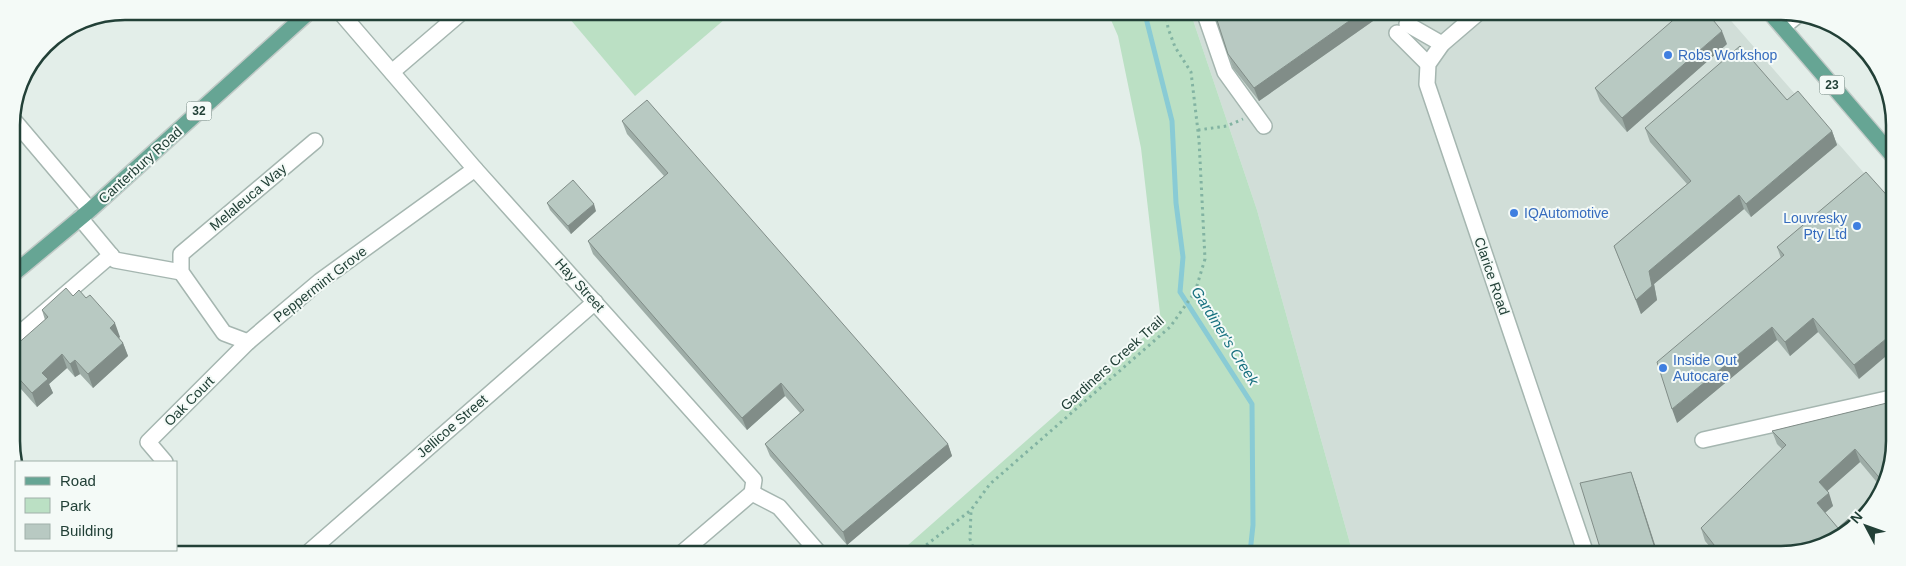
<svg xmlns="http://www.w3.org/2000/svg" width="1906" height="566" viewBox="0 0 1906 566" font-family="Arial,sans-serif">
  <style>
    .built { fill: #d1ded8 }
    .green { fill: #bbe0c4 }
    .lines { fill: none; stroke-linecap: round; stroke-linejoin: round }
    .stream { stroke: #89cbd5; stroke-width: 5 }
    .minor-casing { stroke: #a5b6b0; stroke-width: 18 }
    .major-casing { stroke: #c1cac7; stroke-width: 18 }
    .path { stroke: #82b3a2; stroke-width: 3; stroke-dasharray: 2.5 4; stroke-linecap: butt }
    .minor { stroke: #fff; stroke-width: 15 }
    .major { stroke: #66a594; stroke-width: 15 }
    .wall { fill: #9eada7 }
    .shaded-wall { fill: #818d88 }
    .building { fill: #b8c9c2; stroke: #818d88 }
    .shop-dot { fill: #3f7fe0; stroke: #f4faf7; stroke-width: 2 }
    .labels { text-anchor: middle; stroke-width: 4; stroke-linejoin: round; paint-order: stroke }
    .shield { fill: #f4faf7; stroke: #617871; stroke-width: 1 }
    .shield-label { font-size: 12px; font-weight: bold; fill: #224037 }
    .shop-label { font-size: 14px; fill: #366cbe; stroke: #f4faf7; text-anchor: start }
    .street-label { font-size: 14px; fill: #224037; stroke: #f4faf7 }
    .water-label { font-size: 15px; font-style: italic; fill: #187180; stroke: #f4faf7 }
    .rim { fill: none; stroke: #224037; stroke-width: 2.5 }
  </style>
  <rect width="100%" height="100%" fill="#e3eee9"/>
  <polygon class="built" points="1191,14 1726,15 1892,205 1891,470 1850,531 1788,555 1353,554 1257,210"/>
  <g class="green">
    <polygon points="564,12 732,13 635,96"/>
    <polygon points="1108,13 1191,14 1257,210 1353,554 899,553 1161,322 1141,148 1118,36"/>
  </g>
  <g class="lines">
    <polyline class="stream" points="1145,14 1172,121 1176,203 1183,257 1180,292 1252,404 1253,525 1250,553"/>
    <defs>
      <g id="minor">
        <polyline points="340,12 475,169 754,480 752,493"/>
        <polyline points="1205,14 1225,72 1264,126"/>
        <polyline points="1477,14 1442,44 1428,64 1427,84 1586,554"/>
        <polyline points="1407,24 1442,44"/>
        <polyline points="1783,27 1798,15"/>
        <polyline points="1397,33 1428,64"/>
        <polyline points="392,72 462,12"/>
        <polyline points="12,118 90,210"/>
        <polyline points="80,218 115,260 181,272"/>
        <polyline points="18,335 111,255"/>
        <polyline points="248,342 224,333 181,272 181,254 315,141"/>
        <polyline points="1703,440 1891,398"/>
        <polyline points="165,462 148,442 248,342 320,281 475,169"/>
        <polyline points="752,493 779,507 818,552"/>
        <polyline points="310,551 595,302"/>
        <polyline points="683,552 752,493"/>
      </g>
      <g id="major">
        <polyline points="1772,15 1892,155"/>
        <polyline points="12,275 90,210 309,12"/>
      </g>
    </defs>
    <use href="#minor" class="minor-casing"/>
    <use href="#major" class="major-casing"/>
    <g class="path">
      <polyline points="1198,130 1227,126 1243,119"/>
      <polyline points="916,553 971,510"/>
      <polyline points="975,553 970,539 971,510 990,484 1170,327 1195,292 1205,259 1199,140 1191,72 1175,47 1168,28 1166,14"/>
    </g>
    <use href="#minor" class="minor"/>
    <use href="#major" class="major"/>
  </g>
  <g class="wall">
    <polygon points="1215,14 1383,14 1259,101 1233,68"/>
    <polygon points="1858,42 1862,45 1866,53 1859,46"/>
    <polygon points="1727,44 1627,132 1600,101 1595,88"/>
    <polygon points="1787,100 1832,131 1837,145 1751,217 1744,209 1654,284 1657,300 1641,314 1614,246 1687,184 1650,142 1645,128"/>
    <polygon points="622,121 948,444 952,456 847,545 770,456 765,444 800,413 785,396 747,430 593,254 588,241 664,176 627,134"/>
    <polygon points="1866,172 1859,379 1818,332 1790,356 1777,340 1677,423 1781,258 1777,247"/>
    <polygon points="547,203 596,211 571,234 550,210"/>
    <polygon points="73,296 120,337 119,338 123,343 128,356 93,388 80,374 75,377 67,368 49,384 53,393 37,407 13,380 13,343 15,346 45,320 42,310"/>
    <polygon points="1891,402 1891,470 1880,486 1860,462 1827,491 1833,506 1825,513 1838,528 1850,531 1788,555 1716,554 1705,541 1701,528 1782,449 1777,444 1772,431"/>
  </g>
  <g class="shaded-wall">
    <polygon points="1359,14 1383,14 1259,101 1254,88"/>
    <polygon points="1722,31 1727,44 1627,132 1622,118"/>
    <polygon points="1832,131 1837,145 1751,217 1746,204"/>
    <polygon points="1739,195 1744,209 1654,284 1657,300 1641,314 1636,300 1649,271"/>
    <polygon points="594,204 596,211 571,234 568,226"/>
    <polygon points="1892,226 1892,242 1888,230"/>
    <polygon points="1813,318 1818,332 1790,356 1785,342"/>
    <polygon points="115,323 120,337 115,341 110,328"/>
    <polygon points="1772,327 1777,340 1677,423 1672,409"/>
    <polygon points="1892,334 1891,352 1859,379 1854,365"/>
    <polygon points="123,343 128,356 93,388 88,374"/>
    <polygon points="62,354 67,368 49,384 53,393 37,407 32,393 42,373"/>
    <polygon points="75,360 80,374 75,377 70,364"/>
    <polygon points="781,383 785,396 747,430 742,418"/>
    <polygon points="948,444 952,456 847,545 843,532"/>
    <polygon points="1855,449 1860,462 1824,494 1819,482"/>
    <polygon points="1631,472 1636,486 1658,554 1650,554"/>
    <polygon points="1829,493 1833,506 1821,516 1817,503"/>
  </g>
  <g class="building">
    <polygon points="1215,14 1359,14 1254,88 1228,54"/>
    <polygon points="1679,15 1709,15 1722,31 1622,118 1595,88"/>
    <polygon points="1740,46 1787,100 1798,91 1832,131 1746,204 1739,195 1649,271 1652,286 1636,300 1614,246 1691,181 1645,128"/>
    <polygon points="647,100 948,444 843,532 765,444 804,410 781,383 742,418 588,241 668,173 622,121"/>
    <polygon points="1866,172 1892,201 1892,226 1888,230 1892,235 1892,334 1854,365 1813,318 1785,342 1772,327 1672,409 1657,362 1784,255 1777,247"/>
    <polygon points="573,180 594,204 568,226 547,203"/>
    <polygon points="66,288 73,296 79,290 86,298 90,295 115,323 110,328 123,343 88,374 75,360 70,364 62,354 42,373 48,379 32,393 13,372 13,343 15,346 48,317 42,310"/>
    <polygon points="1891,402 1891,470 1883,482 1855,449 1819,482 1829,493 1817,503 1838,528 1872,498 1850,531 1788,555 1721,554 1701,528 1786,445 1772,431"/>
    <polygon points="1631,472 1655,548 1650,554 1602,554 1580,483"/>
  </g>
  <g class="shop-dot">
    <circle cx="1668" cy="55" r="5"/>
    <circle cx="1514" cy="213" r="5"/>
    <circle cx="1857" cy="226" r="5"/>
    <circle cx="1663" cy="368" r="5"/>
  </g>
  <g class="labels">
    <g class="shield">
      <rect x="1819.5" y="75.5" width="25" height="19" rx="4"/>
      <rect x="186.5" y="101.5" width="25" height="19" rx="4"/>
    </g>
    <g class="shield-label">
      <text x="1832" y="89">23</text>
      <text x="199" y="115">32</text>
    </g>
    <g class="shop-label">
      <text x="1678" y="60">Robs Workshop</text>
      <text x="1524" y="218">IQAutomotive</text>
      <text x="1847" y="223" text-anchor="end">Louvresky<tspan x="1847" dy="16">Pty Ltd</tspan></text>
      <text x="1673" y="365">Inside Out<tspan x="1673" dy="16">Autocare</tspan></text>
    </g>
    <g class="street-label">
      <text transform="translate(140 165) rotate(-42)" y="5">Canterbury Road</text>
      <text transform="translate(248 197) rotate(-40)" y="5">Melaleuca Way</text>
      <text transform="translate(1492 276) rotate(71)" y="5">Clarice Road</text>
      <text transform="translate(320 284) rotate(-38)" y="5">Peppermint Grove</text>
      <text transform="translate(580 285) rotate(48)" y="5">Hay Street</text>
      <text transform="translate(1112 363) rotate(-42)" y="5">Gardiners Creek Trail</text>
      <text transform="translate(189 401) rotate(-45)" y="5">Oak Court</text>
      <text transform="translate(452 426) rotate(-41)" y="5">Jellicoe Street</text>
    </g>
    <g class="water-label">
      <text transform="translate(1225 336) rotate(58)" y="5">Gardiner's Creek</text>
    </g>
  </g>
  <path d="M0 0H1906V566H0ZM125 20H1781A105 105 0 0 1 1886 125V441A105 105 0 0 1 1781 546H125A105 105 0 0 1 20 441V125A105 105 0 0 1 125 20Z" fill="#f4faf7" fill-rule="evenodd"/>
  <path class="rim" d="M125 20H1781A105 105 0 0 1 1886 125V441A105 105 0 0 1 1781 546H125A105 105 0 0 1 20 441V125A105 105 0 0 1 125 20Z"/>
  <rect x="15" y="461" width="162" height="90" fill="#f4faf7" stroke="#a0b0aa"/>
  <rect x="25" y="477" width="25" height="8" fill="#66a594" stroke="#a0b0aa"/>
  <text x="60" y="486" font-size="15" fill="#224037">Road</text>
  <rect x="25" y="498" width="25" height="15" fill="#bbe0c4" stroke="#a0b0aa"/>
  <text x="60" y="511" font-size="15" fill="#224037">Park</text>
  <rect x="25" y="524" width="25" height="15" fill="#b8c9c2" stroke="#a0b0aa"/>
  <text x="60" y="536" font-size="15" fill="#224037">Building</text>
  <g transform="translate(1866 526) rotate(311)" stroke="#f4faf7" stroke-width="4" paint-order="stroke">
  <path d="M0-4L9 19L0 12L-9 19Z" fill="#224037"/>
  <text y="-8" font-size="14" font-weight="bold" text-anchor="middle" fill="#224037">N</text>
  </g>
</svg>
